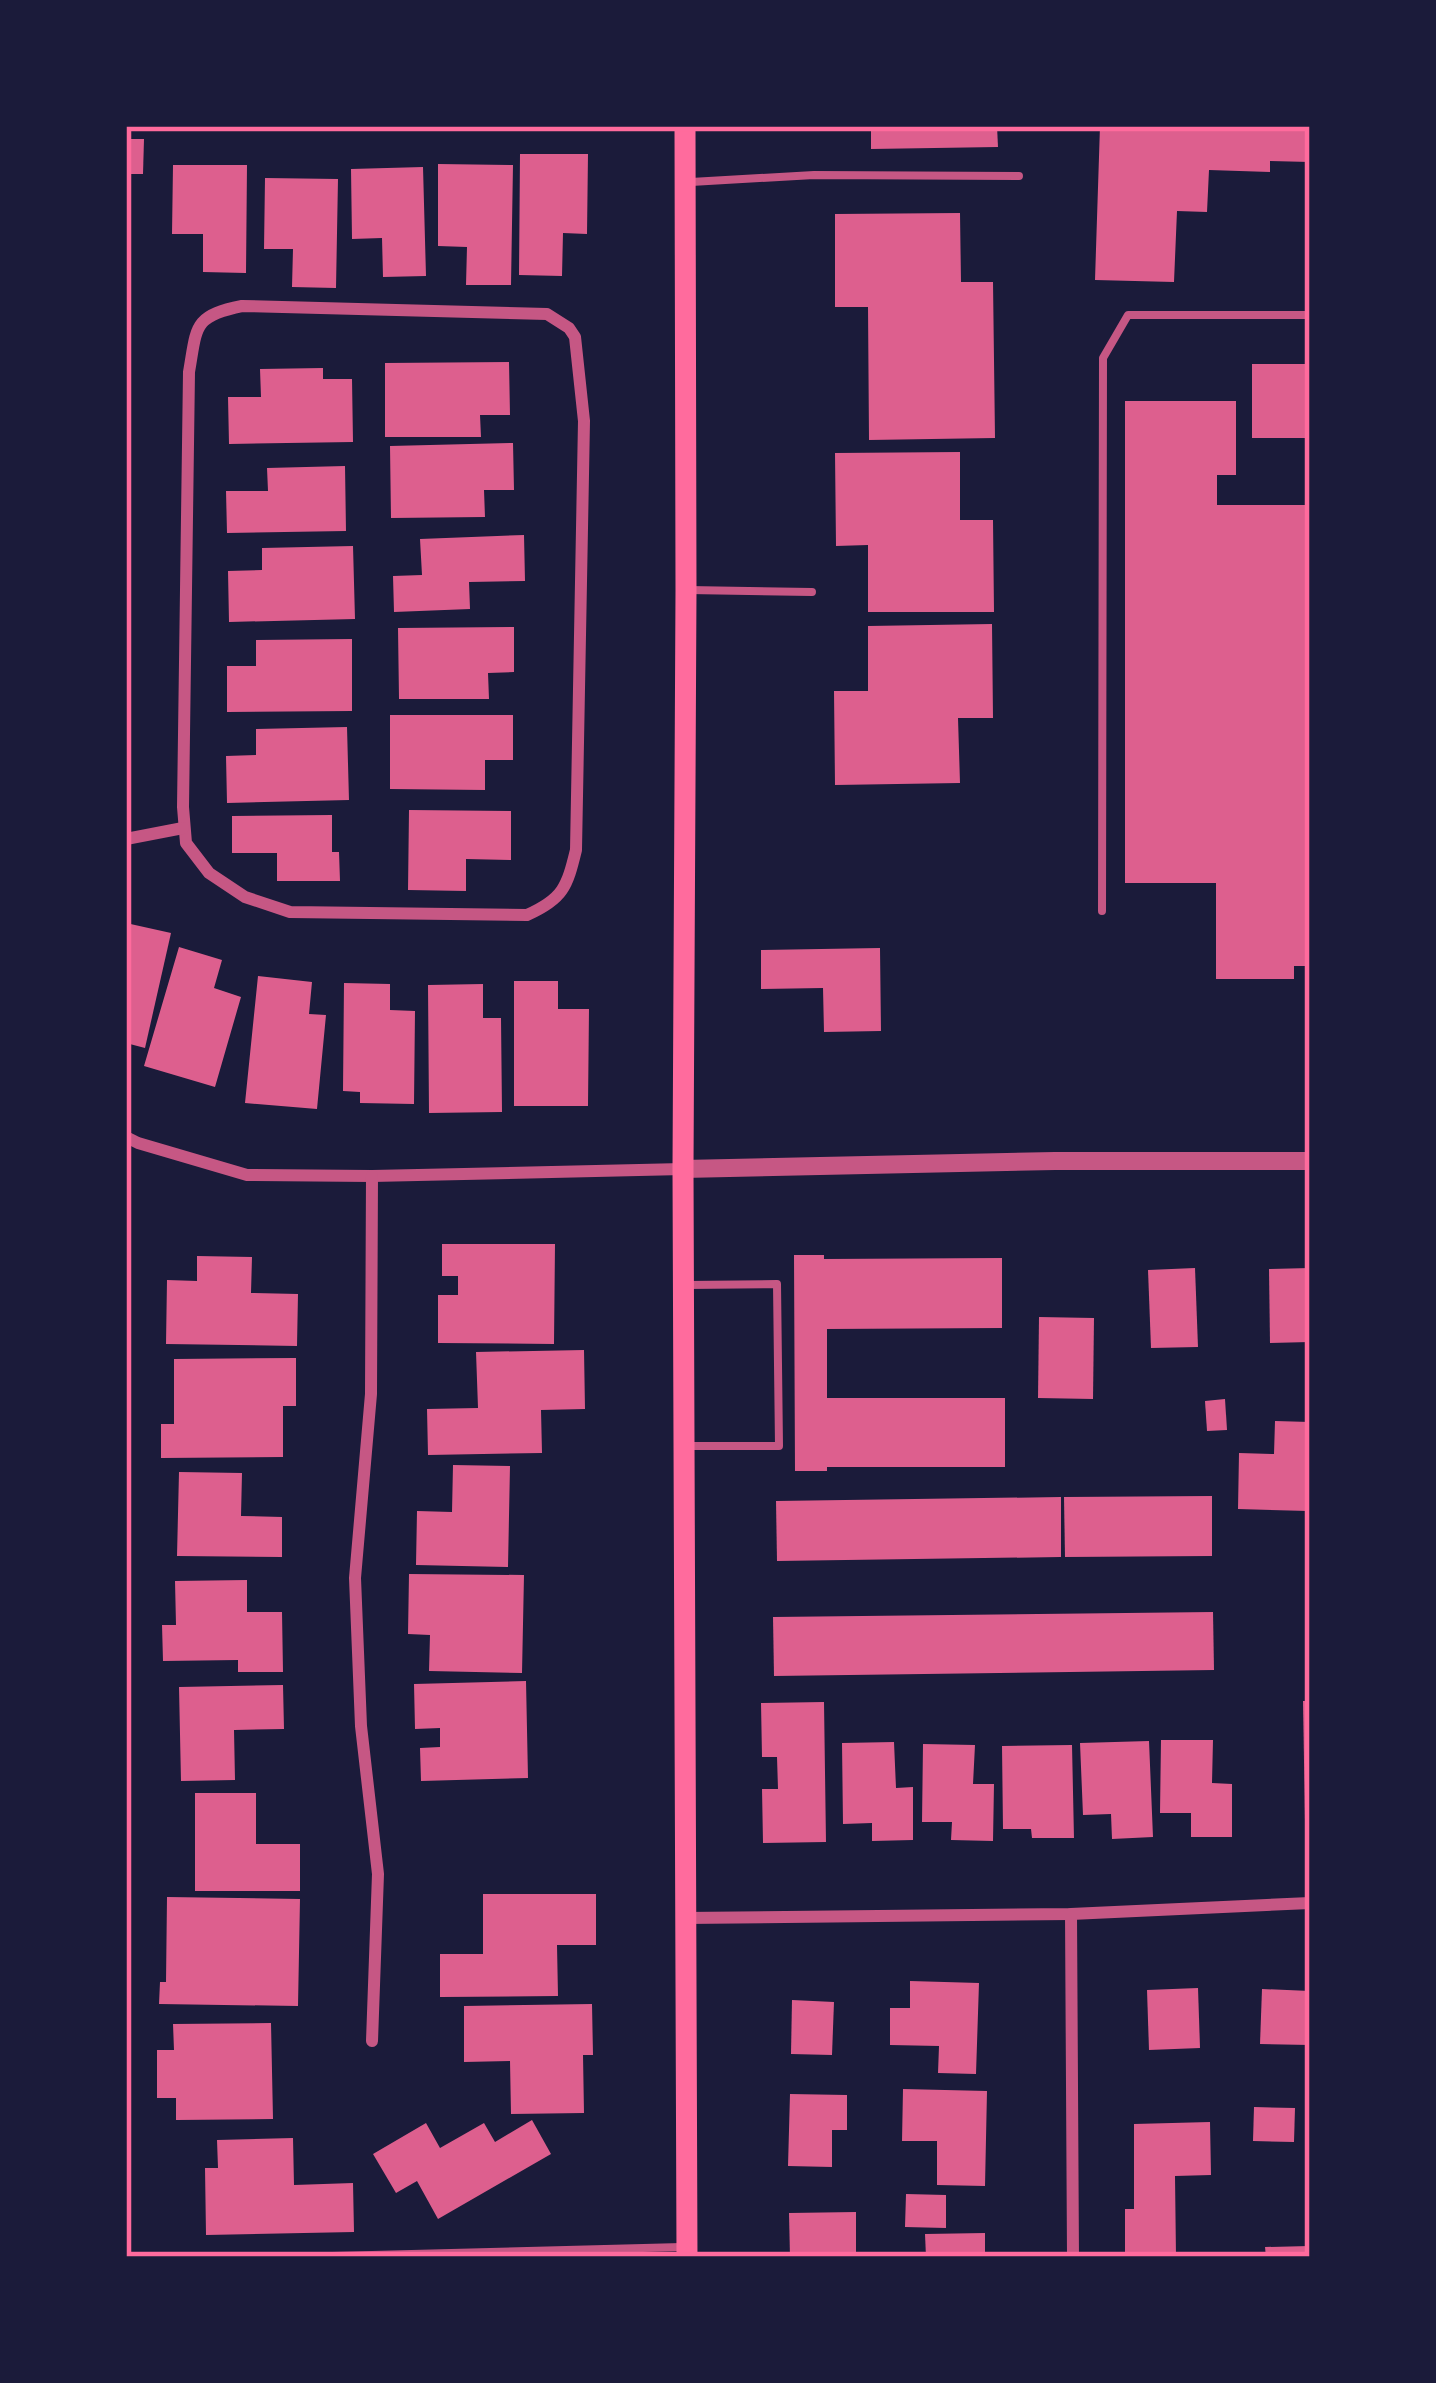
<svg xmlns="http://www.w3.org/2000/svg" width="1436" height="2383" viewBox="0 0 1436 2383" font-family="'Noto Sans',sans-serif">
  <style>
    .building { fill: #dd5f8e }
    .lines { fill: none; stroke-linecap: round; stroke-linejoin: round }
    .service { stroke: #c65784; stroke-width: 8 }
    .minor { stroke: #c65784; stroke-width: 12 }
    .tertiary { stroke: #c65784; stroke-width: 18 }
    .secondary { stroke: #ff6b9d; stroke-width: 21 }
    .neatline { fill: none; stroke: #ff6b9d; stroke-width: 4.5 }
  </style>
  <rect width="100%" height="100%" fill="#1b1b3a"/>
  <g class="building">
    <polygon points="871,126 997,126 998,147 871,149"/>
    <polygon points="1100,126 1310,126 1310,162 1270,161 1270,172 1209,170 1207,212 1177,211 1174,282 1095,280"/>
    <polygon points="126,139 144,139 143,174 126,174"/>
    <polygon points="520,154 588,154 587,234 563,233 562,276 519,275"/>
    <polygon points="438,164 513,165 511,285 466,285 467,247 438,246"/>
    <polygon points="173,165 247,165 246,273 203,272 203,234 172,234"/>
    <polygon points="423,167 426,276 383,277 382,238 352,239 351,169"/>
    <polygon points="265,178 338,179 336,288 292,287 293,249 264,249"/>
    <polygon points="960,213 961,282 993,282 995,438 869,440 868,307 835,307 835,214"/>
    <polygon points="509,362 510,415 480,415 481,437 385,437 385,363"/>
    <rect x="1252" y="364" width="58" height="74"/>
    <polygon points="323,368 323,379 352,379 353,442 229,444 228,397 261,397 260,369"/>
    <polygon points="1125,401 1236,401 1236,475 1217,475 1217,505 1310,505 1310,966 1294,966 1294,979 1216,979 1216,883 1125,883"/>
    <polygon points="513,443 514,490 484,490 485,517 391,518 390,446"/>
    <polygon points="960,452 960,520 993,520 994,612 868,612 868,545 836,546 835,453"/>
    <polygon points="345,466 346,531 227,533 226,491 268,491 267,468"/>
    <polygon points="524,535 525,581 469,582 470,609 394,612 393,576 422,575 420,539"/>
    <polygon points="353,546 355,619 229,622 228,571 262,570 262,548"/>
    <polygon points="992,624 993,718 958,718 960,783 835,785 834,691 868,691 868,626"/>
    <polygon points="514,627 514,672 488,673 489,699 399,699 398,628"/>
    <polygon points="352,639 352,711 227,712 227,666 256,666 256,640"/>
    <polygon points="390,715 513,715 513,760 485,760 485,790 390,789"/>
    <polygon points="347,727 349,800 227,803 226,756 256,755 256,729"/>
    <polygon points="409,810 511,811 511,860 466,859 466,891 408,890"/>
    <polygon points="332,815 332,852 339,852 340,881 277,881 277,853 232,853 232,816"/>
    <polygon points="126,923 171,933 145,1048 126,1043"/>
    <polygon points="179,947 222,960 214,988 241,997 215,1087 144,1066"/>
    <polygon points="880,948 881,1031 824,1032 823,988 761,989 761,950"/>
    <polygon points="258,976 312,982 309,1014 326,1015 317,1109 245,1103"/>
    <polygon points="514,981 558,981 558,1009 589,1009 588,1106 514,1106"/>
    <polygon points="344,983 390,984 390,1010 415,1011 414,1104 360,1103 360,1092 343,1091"/>
    <polygon points="483,984 483,1018 501,1018 502,1112 429,1113 428,985"/>
    <polygon points="442,1244 555,1244 554,1344 438,1343 438,1295 458,1295 458,1276 442,1276"/>
    <polygon points="794,1255 824,1255 824,1259 1002,1258 1002,1328 827,1329 827,1398 1005,1398 1005,1467 827,1467 827,1471 795,1471"/>
    <polygon points="197,1256 252,1257 251,1293 298,1294 297,1346 166,1344 167,1280 197,1281"/>
    <polygon points="1195,1268 1198,1347 1151,1348 1148,1270"/>
    <polygon points="1310,1268 1310,1342 1270,1343 1269,1269"/>
    <polygon points="1039,1317 1094,1318 1093,1399 1038,1398"/>
    <polygon points="584,1350 585,1409 541,1410 542,1453 428,1455 427,1409 478,1408 476,1352"/>
    <polygon points="296,1358 296,1406 283,1406 283,1457 161,1458 161,1424 174,1424 174,1359"/>
    <polygon points="1225,1399 1227,1430 1207,1431 1205,1401"/>
    <polygon points="1275,1421 1310,1422 1308,1511 1238,1509 1239,1453 1274,1454"/>
    <polygon points="453,1465 510,1466 508,1567 416,1565 417,1511 452,1512"/>
    <polygon points="179,1472 242,1473 241,1516 282,1517 282,1557 177,1556"/>
    <polygon points="1212,1496 1212,1556 1065,1557 1064,1497"/>
    <polygon points="1061,1497 1061,1557 777,1561 776,1501"/>
    <polygon points="409,1574 524,1575 522,1673 429,1671 430,1635 408,1634"/>
    <polygon points="247,1580 247,1612 282,1612 283,1672 238,1672 238,1660 163,1661 162,1625 176,1625 175,1581"/>
    <polygon points="1213,1612 1214,1670 774,1676 773,1617"/>
    <polygon points="526,1681 528,1778 421,1781 420,1748 440,1747 440,1728 415,1729 414,1684"/>
    <polygon points="283,1685 284,1729 234,1730 235,1780 181,1781 179,1687"/>
    <polygon points="1303,1701 1310,1701 1310,1820 1305,1820"/>
    <polygon points="824,1702 826,1842 763,1843 762,1789 778,1789 777,1757 762,1757 761,1703"/>
    <polygon points="1161,1740 1213,1740 1212,1783 1232,1784 1232,1837 1191,1837 1191,1813 1160,1813"/>
    <polygon points="1149,1741 1153,1837 1112,1839 1111,1814 1083,1815 1080,1743"/>
    <polygon points="894,1742 896,1788 913,1787 913,1840 872,1841 872,1823 843,1824 842,1743"/>
    <polygon points="923,1744 975,1745 973,1784 994,1784 993,1841 951,1840 952,1822 922,1822"/>
    <polygon points="1072,1745 1074,1838 1032,1838 1031,1829 1003,1829 1002,1746"/>
    <polygon points="195,1793 256,1793 256,1844 300,1844 300,1891 195,1891"/>
    <polygon points="483,1894 596,1894 596,1945 557,1945 558,1996 440,1997 440,1954 483,1954"/>
    <polygon points="167,1897 300,1899 298,2006 159,2004 160,1982 166,1982"/>
    <polygon points="910,1981 979,1983 976,2074 938,2073 939,2046 890,2045 890,2008 910,2008"/>
    <polygon points="1198,1988 1200,2048 1149,2050 1147,1990"/>
    <polygon points="1262,1989 1310,1991 1310,2045 1260,2044"/>
    <polygon points="792,2000 834,2002 832,2055 791,2054"/>
    <polygon points="592,2004 593,2055 583,2055 584,2113 511,2114 510,2061 464,2062 464,2006"/>
    <polygon points="271,2023 273,2119 176,2120 176,2098 157,2098 157,2050 174,2050 173,2024"/>
    <polygon points="903,2089 987,2091 985,2186 937,2185 937,2141 902,2141"/>
    <polygon points="790,2094 847,2095 847,2130 832,2130 832,2167 788,2166"/>
    <polygon points="1254,2107 1295,2108 1294,2142 1253,2141"/>
    <polygon points="532,2120 551,2154 438,2219 417,2181 396,2193 373,2154 426,2123 440,2148 484,2123 495,2142"/>
    <polygon points="1210,2122 1211,2175 1175,2176 1176,2257 1125,2257 1125,2209 1134,2209 1134,2124"/>
    <polygon points="293,2138 294,2185 353,2183 354,2232 206,2235 205,2168 218,2168 217,2140"/>
    <polygon points="906,2194 946,2195 946,2228 905,2227"/>
    <polygon points="856,2212 856,2257 790,2257 789,2213"/>
    <polygon points="985,2233 985,2257 926,2257 925,2234"/>
    <polygon points="1309,2246 1309,2257 1266,2257 1265,2247"/>
  </g>
  <g class="lines">
    <g class="service">
      <polyline points="691,182 814,175 1019,176"/>
      <polyline points="688,590 812,592"/>
      <polyline points="1102,911 1103,358 1128,315 1310,315"/>
      <polyline points="685,1446 779,1446 777,1284 687,1285"/>
      <polyline points="293,2257 682,2247"/>
    </g>
    <g class="minor">
      <path d="M242 306 547 314 569 328 575 337 584 421 576 850C567 887 563 899 527 915L290 912 245 897 209 873 186 843 183 807 189 372C197 326 193 316 242 306Z"/>
      <polyline points="126,839 183,828"/>
      <polyline points="126,1137 138,1143 247,1175 372,1176 683,1169"/>
      <polyline points="372,1176 371,1394 355,1578 361,1726 378,1874 372,2041"/>
      <polyline points="1071,1914 1073,2257"/>
      <polyline points="684,1918 1071,1914 1310,1903"/>
    </g>
    <polyline class="tertiary" points="683,1169 1055,1161 1310,1161"/>
    <polyline class="secondary" points="685,126 686,590 683,1169 687,2257"/>
  </g>
  <rect width="1436" height="2383" fill="none" stroke="#1b1b3a" stroke-width="258"/>
  <rect x="129" y="129" width="1178" height="2125" class="neatline"/>
</svg>
